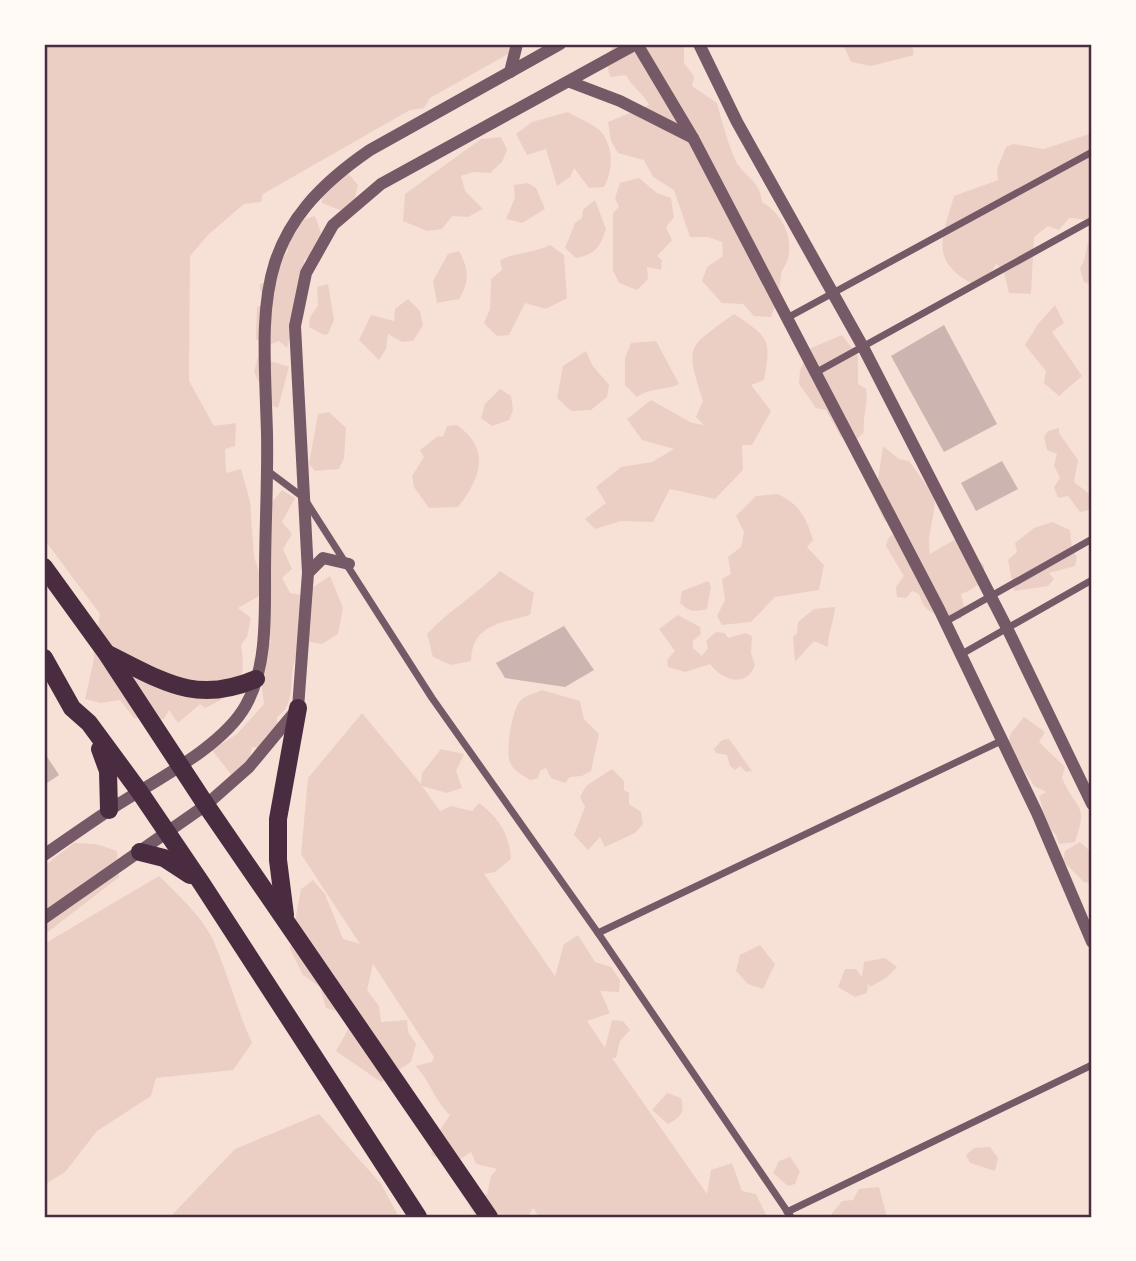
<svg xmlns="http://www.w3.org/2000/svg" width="1136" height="1261" viewBox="0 0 1136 1261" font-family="'Work Sans',sans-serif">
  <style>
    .green { fill: #ebcfc5 }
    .building { fill: #ccb4b1 }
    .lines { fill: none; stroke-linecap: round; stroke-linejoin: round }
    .minor { stroke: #755966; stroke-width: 7 }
    .tertiary { stroke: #755966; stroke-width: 12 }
    .primary { stroke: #4a2c40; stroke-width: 18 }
    .neatline { fill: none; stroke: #4a2c40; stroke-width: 2.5 }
  </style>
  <rect width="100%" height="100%" fill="#f7e1d7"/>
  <g class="green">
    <path d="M44 44H526L430 98 424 108 410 110 263 194 261 202 244 204 209 234 190 256 189 381 214 426 236 423 235 446 225 449 226 473 241 469 250 501 254 557 266 592 238 608 251 618 247 637 241 645C247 682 239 693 205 708L200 704 178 723 169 710 164 719 134 718 120 700 101 703 85 699 94 659 92 636 98 628 100 614 44 539Z"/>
    <path d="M612 44H676L684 47V63L694 76 692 86 717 103C720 115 732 158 739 166 750 180 760 183 762 202 781 213 794 236 788 259 787 264 782 269 781 274 780 290 777 302 771 317L754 316 743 304 722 303 702 281 707 267 723 256 722 242 708 237H690L674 190 653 177 644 160 618 153 611 141 608 122 649 105C643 92 632 88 626 75L610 77 605 56 612 49Z"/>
    <polygon points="843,44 912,44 914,55 871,66 851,62"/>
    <path d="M568 112C577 118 595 124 602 133 614 149 613 171 604 187L589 188 574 168 570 177 557 186 546 149 527 155 516 134 532 122Z"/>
    <path d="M1092 133V220L1069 218 1059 230 1048 226 1034 237 1031 294 1009 293 1003 269 996 264 986 281 973 284C928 261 943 235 954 196L998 180 997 169 1006 147 1013 144 1044 149Z"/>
    <polygon points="501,137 507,150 502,162 490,173 473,172 461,176 465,191 483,209 468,217 452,216 442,229 427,231 403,221 405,194 481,139"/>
    <polygon points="345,170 358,185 355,198 345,212 322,203 321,181"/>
    <polygon points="639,178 657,193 671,198 674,217 666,227 672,240 657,256 662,260 661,270 647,267 648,279 637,290 619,283 613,270 613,213 619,207 615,198 620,183"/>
    <polygon points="528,183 536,188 545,209 522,223 506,219 515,198 514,185"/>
    <path d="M595 200 606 229C600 247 596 254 576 258L565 248 575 223 582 218 583 210Z"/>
    <polygon points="315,216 323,239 316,254 304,260 302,289 287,348 279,341 269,345 256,339 257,307 265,305 259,285 268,280 288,251 285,232 292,223"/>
    <path d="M1092 236V285L1084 282 1080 268C1088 257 1084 246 1092 236Z"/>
    <path d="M550 245 564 255 567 298 546 309 525 303 509 335 497 336 484 323 490 309 491 279 502 270 500 260C517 252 534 253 550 245Z"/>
    <path d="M459 251C469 269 470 281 459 299L437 303 433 281 448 254Z"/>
    <polygon points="328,284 334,320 328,334 324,335 309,327 310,317 318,306 317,287"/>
    <polygon points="408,299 420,311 423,325 413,341 402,342 388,334 386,349 379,360 359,340 371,315 394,321 395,309"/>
    <polygon points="1055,305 1064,323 1052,332 1082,376 1059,396 1044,383 1046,371 1025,345 1038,324"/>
    <path d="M734 314C768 337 772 338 764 380L751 385 771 411 752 445H742L743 470 715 499 670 489 653 522 621 521 595 529 585 519 606 503 596 487 621 467 652 462 674 449 642 440 627 419 651 400 692 423 704 425 696 417 703 401C685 344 686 349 734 314Z"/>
    <path d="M842 335 858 356V384L866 389C869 404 862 417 864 432L857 439 841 437 826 410 816 408 799 384 800 370 811 348Z"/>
    <path d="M656 341 679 384C664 391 651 387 637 397L625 385V358L631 343Z"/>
    <polygon points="586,351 592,365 609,385 607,397 591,410 571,411 557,398 563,366"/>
    <polygon points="258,357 289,367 278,408 270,405 254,372"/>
    <polygon points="500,389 511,396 513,410 509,420 492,426 481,418 485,404"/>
    <polygon points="329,412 346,428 344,458 339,469 315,471 309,464 318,414"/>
    <path d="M457 425C491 449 481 478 458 507L429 508 414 487 412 476 424 457 420 450 438 436 443 437 447 426Z"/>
    <polygon points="1059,428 1059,433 1078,460 1074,482 1088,493 1092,501 1089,510 1080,512 1068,496 1058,498 1054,487 1060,478 1054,465 1057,454 1047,450 1044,437 1048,431"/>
    <path d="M883 446 899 459 909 461 935 497C935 517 926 537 930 554L954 540 984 565C986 581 975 589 961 594L965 611 961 619C940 616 925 616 919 594L912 591 906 598 897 597 896 587 904 576 886 546 888 539 897 530 884 520 875 500Z"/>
    <path d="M282 490 295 498 282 522 292 534 283 549 292 569 282 578 290 593 301 595 330 576 343 608 338 634 322 644 309 642C304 647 297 653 295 660 288 679 297 704 277 717V728L266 736 259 748 252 747 249 763 233 777 212 750 237 734 264 704 260 673 262 650 271 642 265 611 268 507Z"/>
    <path d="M778 494C800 505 806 517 813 540L807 547 824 565 819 590 775 597 751 622 722 625 717 616 725 600 722 579 731 574 728 557 741 547 744 532 736 516 756 496Z"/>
    <polygon points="1052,522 1070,530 1072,549 1077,557 1075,566 1049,573 1054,579 1048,586 1014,591 1008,560 1017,552 1015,543 1034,528"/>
    <path d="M500 571 534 593 530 615C502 623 472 624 471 661L451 665 433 657 427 634C447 612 477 594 500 571Z"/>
    <path d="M708 581 711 586 707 609C694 612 689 612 680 603L682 591Z"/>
    <path d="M835 607C834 622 828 632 828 647L814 641 795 662 793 637 797 633 798 622 814 609Z"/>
    <path d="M678 615 700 627 701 634 693 641V648L702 656 708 648 706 641 716 632 725 633 728 638 745 633 752 636 751 653 755 665C746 689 722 680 710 664L685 672 668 667 667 660 675 651 659 629Z"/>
    <path d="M542 690 580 701 584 719 599 734 591 771 582 776 570 777 565 783 551 778 546 768 540 771 538 778 530 780C523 775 513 771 510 762 505 753 512 708 521 700 526 695 536 693 542 690Z"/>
    <path d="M362 713 421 784 422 773 441 749 464 754 456 771 462 788 447 793 422 786 440 811 451 806 472 811 479 803C499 818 509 833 511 859L495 872 484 874 555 976 564 944 578 935 595 962 611 967 620 980 619 992 600 991 610 1013 587 1021 605 1048 612 1020 623 1021 630 1030 620 1041 616 1058H612L707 1194 711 1170 732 1163 742 1191 756 1194 767 1217H539L533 1208 528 1217H476L469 1205 487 1194 491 1176 497 1169 476 1164 471 1152 453 1164 431 1155 435 1138 450 1115C433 1099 429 1078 415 1066L432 1062 434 1057 373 964 367 990 379 1006 381 1022 407 1020 408 1032 416 1044 411 1062 381 1082 336 1051 350 1026 344 1014 326 1008 320 987 303 975 290 949 301 889 313 880 325 894 343 939 360 944 301 854 308 778Z"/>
    <path d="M1024 717 1045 732 1039 742 1065 767 1062 778C1076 811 1089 802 1075 842L1059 844 1056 835 1048 827 1039 796 1046 792 1034 786 1008 744 1011 733Z"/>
    <polygon points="729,739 752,771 746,772 740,766 735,770 730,766 727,755 716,753 714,749 722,740"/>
    <polygon points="612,769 624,781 624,790 629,793 629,804 641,812 643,824 635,833 605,847 600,837 588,850 574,835 585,807 580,797 586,786"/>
    <polygon points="1080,842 1092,853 1092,883 1084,882 1063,861 1065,851"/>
    <polygon points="74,843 96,844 117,851 119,877 44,935 44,866"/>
    <path d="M159 876C178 895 203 917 214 942 228 975 237 1010 252 1043L233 1070 156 1078 151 1096 97 1131 65 1172 44 1185V944Z"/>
    <polygon points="760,945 775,964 763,989 748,984 736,971 740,955"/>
    <polygon points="885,958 897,967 886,978 870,987 868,983 867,993 855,997 838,987 845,969 856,969 862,977 864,962"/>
    <path d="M667 1093 681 1098C685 1113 681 1117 668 1124L652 1110Z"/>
    <polygon points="319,1114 381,1184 399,1217 170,1217 235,1149"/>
    <polygon points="990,1147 998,1158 995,1171 970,1163 966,1155 974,1148"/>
    <polygon points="790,1157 800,1171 795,1184 788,1186 773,1173 779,1161"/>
    <polygon points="879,1187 887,1217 829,1217 842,1201 853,1200 859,1189"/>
  </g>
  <g class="building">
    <polygon points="944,325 997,424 944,452 891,356"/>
    <polygon points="1002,461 1018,489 976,511 961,483"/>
    <polygon points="564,626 594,670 565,687 505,678 496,663"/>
    <polygon points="44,752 59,775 44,785"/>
  </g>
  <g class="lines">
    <g class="minor">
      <polyline points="787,318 1092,152"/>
      <polyline points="815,373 1092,220"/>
      <polyline points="268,471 304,498 432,698 598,933 791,1217"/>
      <polyline points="945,622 1092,539"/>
      <polyline points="960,655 1092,580"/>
      <polyline points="598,933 1001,741"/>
      <polyline points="787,1212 1092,1065"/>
    </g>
    <g class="tertiary">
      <polyline points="637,44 693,138 939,609 1037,813 1092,942"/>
      <polyline points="699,44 737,122 863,347 1007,628 1092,804"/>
      <polyline points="510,72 517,44"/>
      <polyline points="570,82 620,101 693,138"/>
      <polyline points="308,573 323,558 349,564"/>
      <path d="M44 855C67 839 90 823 114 807 154 781 223 747 246 705 267 668 265 616 265 575 265 527 268 480 267 433 263 302 250 232 370 150L560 44"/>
      <polyline points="44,918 206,805 249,767 298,708 308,573 295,326 306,273 333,225 381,184 636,44"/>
    </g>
    <g class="primary">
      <polyline points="44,567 107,654 206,805 489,1217"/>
      <path d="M108 654C163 681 195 705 256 679"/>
      <polyline points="44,658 72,708 89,723 139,791 202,884 418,1217"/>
      <polyline points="100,749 108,771 109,810"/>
      <polyline points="140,852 164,858 190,875"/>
      <polyline points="285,915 278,860 278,819 298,708"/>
    </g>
  </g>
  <rect width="1136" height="1261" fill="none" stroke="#fffaf5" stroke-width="91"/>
  <rect x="46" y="46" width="1044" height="1170" class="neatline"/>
</svg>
